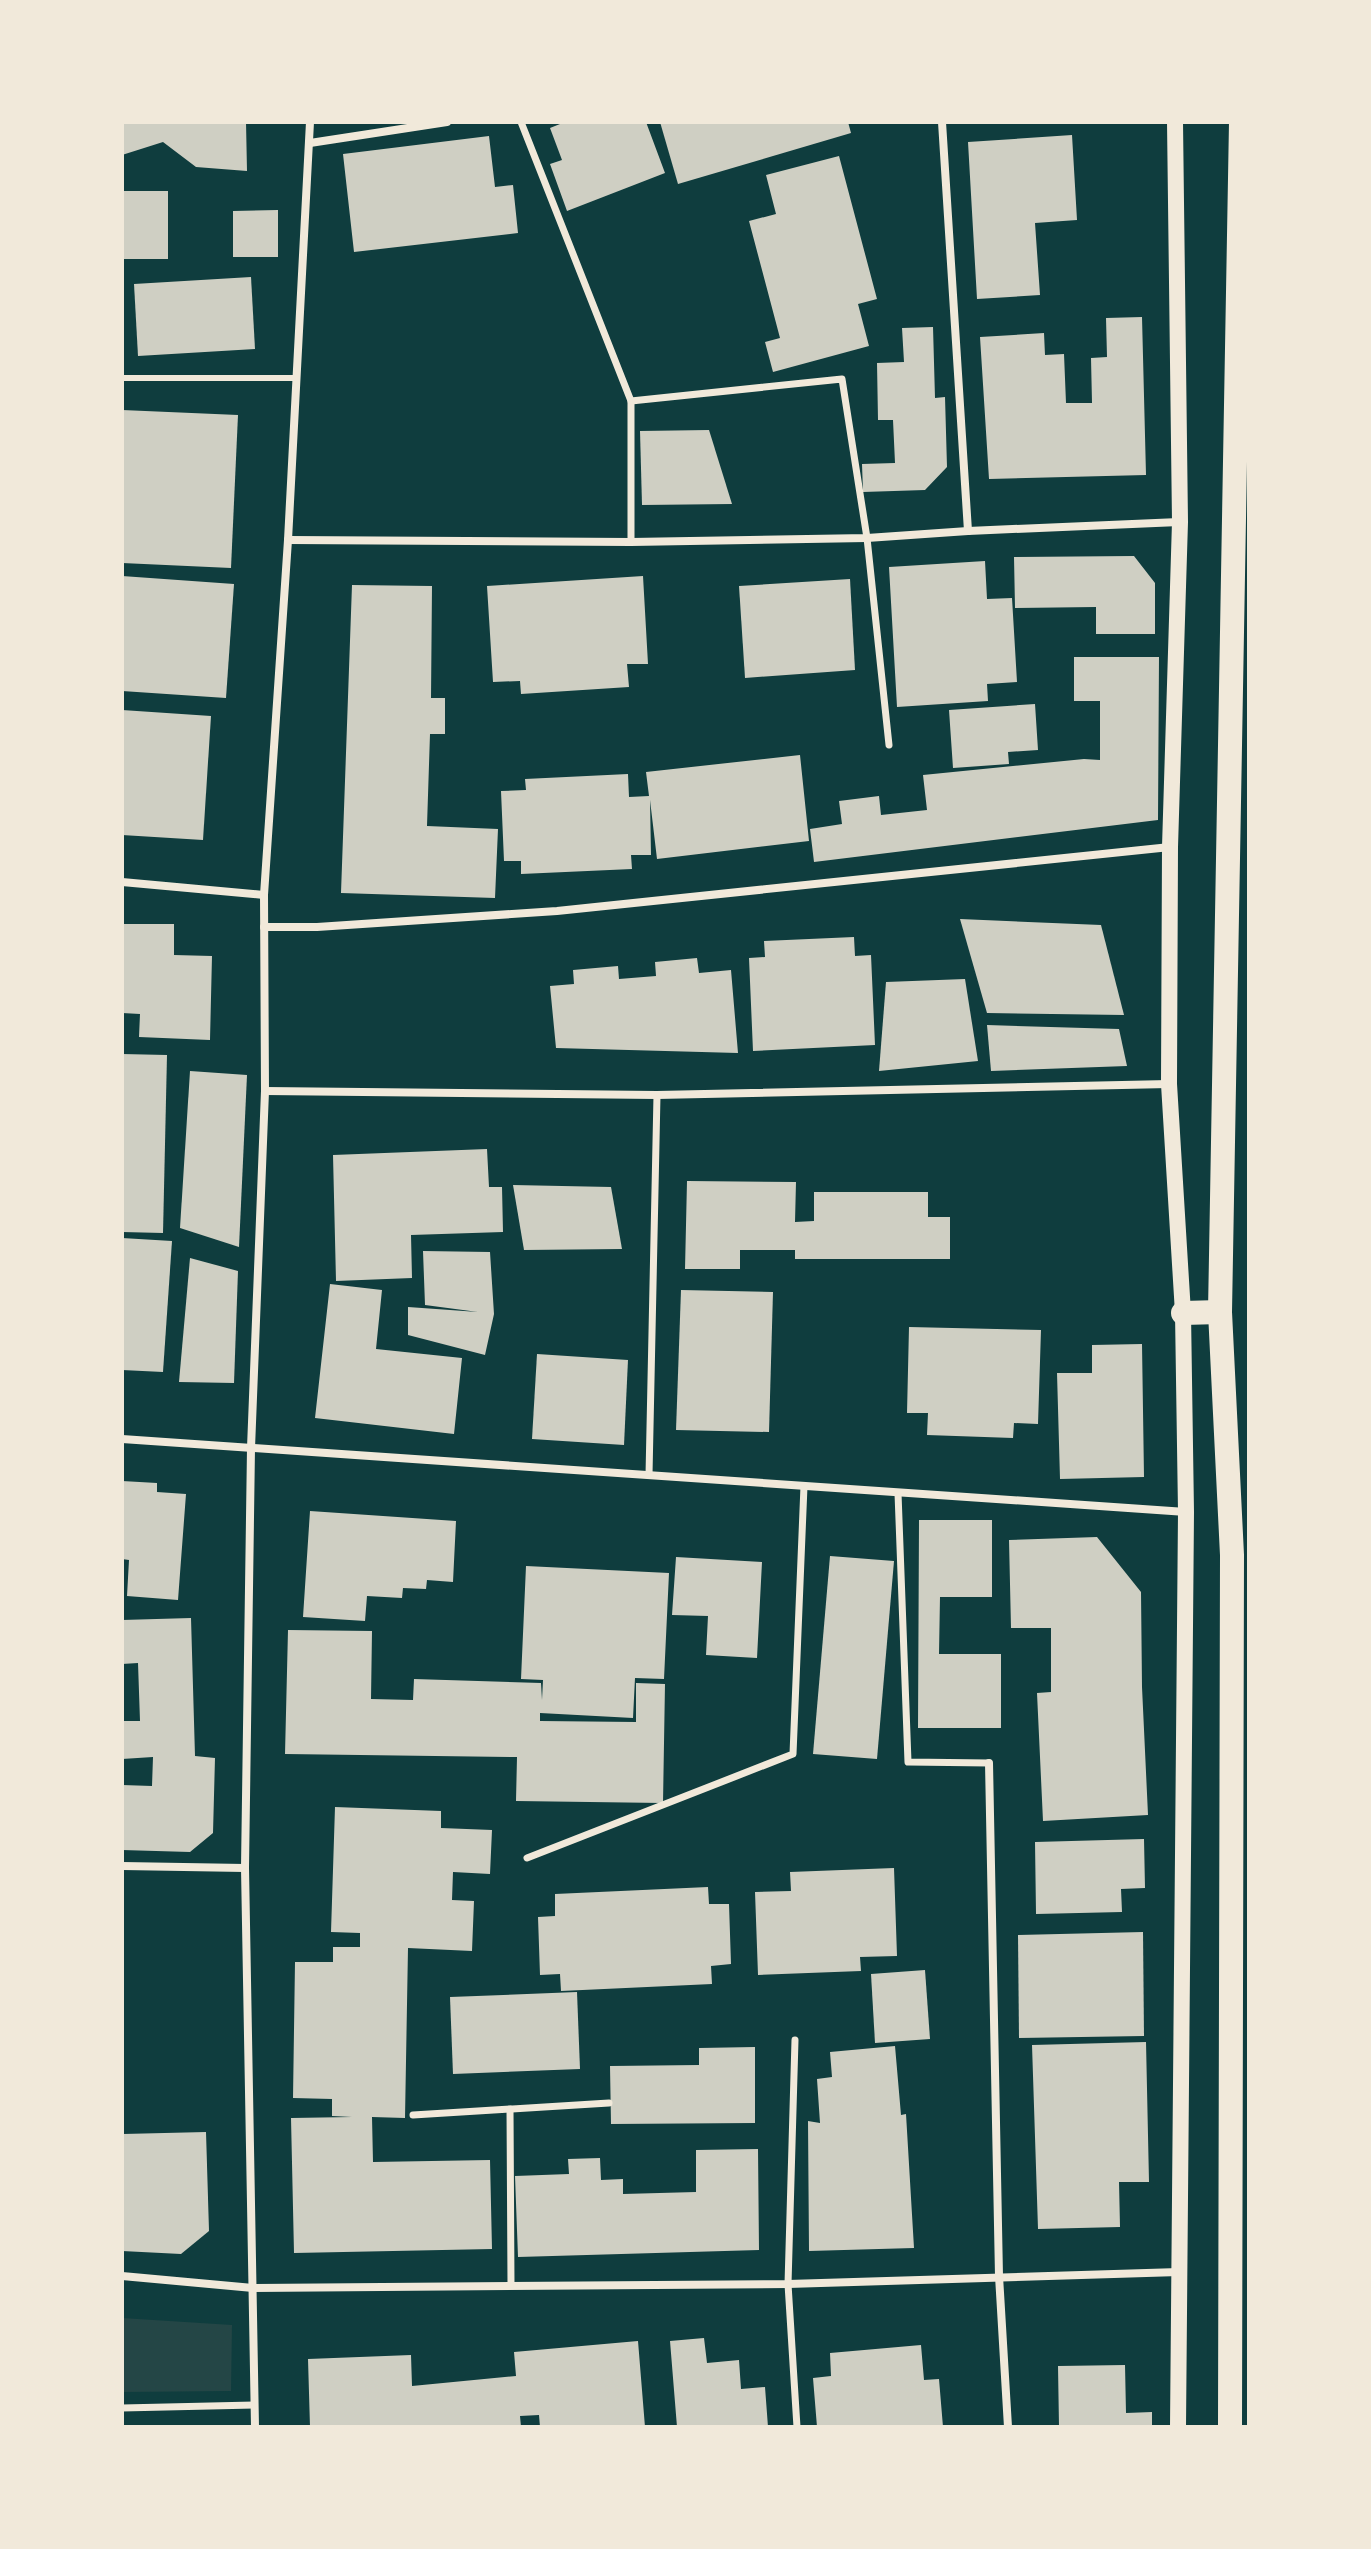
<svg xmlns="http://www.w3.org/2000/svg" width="1371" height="2549" viewBox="0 0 1371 2549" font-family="'Zilla Slab',serif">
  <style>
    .green { fill: #244646 }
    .building { fill: #cfcfc3 }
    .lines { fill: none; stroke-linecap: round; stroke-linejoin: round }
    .service { stroke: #f1e9da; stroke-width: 6 }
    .pedestrian { stroke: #f1e9da; stroke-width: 7 }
    .minor { stroke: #f1e9da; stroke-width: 8 }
    .secondary { stroke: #f1e9da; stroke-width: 16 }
    .motorway { stroke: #f1e9da; stroke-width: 24 }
  </style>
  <rect width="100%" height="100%" fill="#0f3d3e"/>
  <polygon class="green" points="122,2318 232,2325 231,2391 122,2392"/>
  <g class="building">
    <polygon points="122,122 246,122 247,171 196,167 163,142 122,155"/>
    <polygon points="565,122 646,122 665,173 567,211 550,164 562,160 550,128"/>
    <polygon points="660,122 848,122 851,133 678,184"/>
    <polygon points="1072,135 1077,220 1035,223 1040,295 977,299 968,142"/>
    <polygon points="489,136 495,187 513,185 518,233 354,252 343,154"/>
    <polygon points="839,156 877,299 858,304 869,346 773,372 765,342 780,338 749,221 776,214 766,175"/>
    <rect x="122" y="191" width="46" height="68"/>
    <polygon points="278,210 278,257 233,257 233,211"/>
    <polygon points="251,277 255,349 138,356 134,284"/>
    <polygon points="1142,317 1146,475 989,479 980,337 1044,333 1045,355 1064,354 1066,403 1092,403 1091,358 1107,357 1106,318"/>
    <polygon points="933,327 935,398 945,397 947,467 925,490 863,492 862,464 895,463 893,420 878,420 877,363 904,362 902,328"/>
    <polygon points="122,410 238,415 231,568 122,563"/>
    <polygon points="709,430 732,504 642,505 640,431"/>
    <polygon points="1134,556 1155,583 1155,634 1096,634 1096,607 1015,608 1014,557"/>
    <polygon points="985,561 987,599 1012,598 1017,682 987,684 988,701 897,707 889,567"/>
    <polygon points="122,576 234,584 226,698 122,691"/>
    <polygon points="643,576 648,664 627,664 629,687 521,694 520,681 493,682 487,586"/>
    <polygon points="850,579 855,670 745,678 739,586"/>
    <polygon points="352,585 432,586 431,698 445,698 445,734 430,734 427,826 498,829 495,898 341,893"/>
    <polygon points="1074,657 1159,657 1158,820 814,862 810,829 842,824 839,801 879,796 881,815 927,810 923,775 1084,759 1100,760 1100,701 1074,701"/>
    <polygon points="1035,704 1038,750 1008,752 1009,764 953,768 949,710"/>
    <polygon points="122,710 211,716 203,840 122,835"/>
    <polygon points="800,755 809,841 657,859 650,800 651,855 631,855 632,869 521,874 521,861 504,861 501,791 526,790 525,779 628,774 629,797 649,796 646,772"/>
    <polygon points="960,919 1101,925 1124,1015 987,1013"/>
    <polygon points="122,924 174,924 174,955 212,956 210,1040 139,1037 140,1014 122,1013"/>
    <polygon points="854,937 855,956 871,955 875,1045 753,1051 749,958 765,957 764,941"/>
    <polygon points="697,958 699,973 731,970 738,1053 556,1048 550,986 574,984 573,970 618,966 619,979 656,976 655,962"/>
    <polygon points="965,979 978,1061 879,1071 886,982"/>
    <polygon points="987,1025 1119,1029 1127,1066 991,1071"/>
    <polygon points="122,1054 167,1055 163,1233 122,1232"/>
    <polygon points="190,1071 247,1075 239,1247 180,1228"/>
    <polygon points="487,1149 489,1187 502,1187 503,1232 411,1235 412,1278 336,1281 333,1155"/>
    <polygon points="687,1181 796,1182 795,1222 814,1221 814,1192 928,1192 928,1217 950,1217 950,1259 795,1259 795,1250 740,1250 740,1269 685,1269"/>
    <polygon points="513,1185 611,1187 622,1249 524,1250"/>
    <polygon points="122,1238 172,1241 163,1372 122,1370"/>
    <polygon points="423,1251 490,1252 494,1314 485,1355 408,1335 408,1307 478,1312 425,1305"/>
    <polygon points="190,1258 238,1271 234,1383 179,1382"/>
    <polygon points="330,1284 382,1290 376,1349 462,1358 454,1434 315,1418"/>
    <polygon points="681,1290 773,1292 769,1432 676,1430"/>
    <polygon points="909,1327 1041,1330 1038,1424 1014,1423 1013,1438 927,1435 928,1413 907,1413"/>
    <polygon points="1142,1344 1144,1477 1060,1479 1057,1373 1092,1373 1092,1345"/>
    <polygon points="537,1354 628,1360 624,1445 532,1439"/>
    <polygon points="122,1481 157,1483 157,1492 186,1494 178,1600 127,1596 129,1560 122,1559"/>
    <polygon points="310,1511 456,1521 453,1582 427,1580 426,1589 403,1588 402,1598 367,1596 365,1621 303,1617"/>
    <polygon points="919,1520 992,1520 992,1597 940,1597 939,1654 1001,1654 1001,1728 918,1728"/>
    <polygon points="1097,1537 1141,1592 1142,1687 1148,1815 1043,1821 1037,1693 1051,1692 1051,1628 1011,1628 1009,1540"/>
    <polygon points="830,1556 894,1561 877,1759 813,1754"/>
    <polygon points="676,1557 762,1562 757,1658 706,1655 708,1616 672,1615"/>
    <polygon points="526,1566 669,1573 664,1679 635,1678 633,1718 540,1713 540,1721 636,1722 636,1683 665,1684 663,1803 516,1801 517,1757 285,1754 288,1630 372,1631 371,1699 413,1700 414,1679 541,1683 542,1700 543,1680 521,1679"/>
    <polygon points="191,1618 195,1756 215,1758 213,1833 190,1852 122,1850 122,1785 152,1786 153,1757 122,1759 122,1721 140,1721 138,1663 122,1664 122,1620"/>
    <polygon points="335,1807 441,1811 441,1828 492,1830 490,1874 453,1872 452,1900 474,1901 472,1951 408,1948 405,2118 372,2117 373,2162 490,2160 492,2249 294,2253 291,2118 352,2117 332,2116 332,2099 293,2098 295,1962 333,1962 333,1947 360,1947 360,1933 331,1932"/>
    <polygon points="1144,1839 1145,1888 1121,1889 1122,1912 1036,1914 1035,1842"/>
    <polygon points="894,1868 897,1956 860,1957 861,1971 758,1975 755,1892 791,1891 790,1872"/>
    <polygon points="708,1887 709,1904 729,1904 731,1964 711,1966 712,1984 561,1991 560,1974 540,1975 538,1917 555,1916 555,1894"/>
    <polygon points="1143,1932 1144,2036 1019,2038 1018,1935"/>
    <polygon points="925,1970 930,2039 875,2043 871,1974"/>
    <polygon points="577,1992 580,2069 453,2074 450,1997"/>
    <polygon points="1146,2042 1149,2182 1119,2182 1120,2227 1038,2229 1032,2045"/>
    <polygon points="895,2046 901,2115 906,2114 914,2248 809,2251 808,2121 820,2123 817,2079 832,2077 830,2052"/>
    <polygon points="755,2047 755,2123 611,2124 610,2066 699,2065 699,2048"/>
    <polygon points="206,2132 209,2231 181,2254 122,2251 123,2134"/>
    <polygon points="758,2149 759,2250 518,2257 515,2176 569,2174 568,2159 600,2158 601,2180 623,2179 623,2194 696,2192 696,2150"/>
    <polygon points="704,2338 707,2363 739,2360 741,2389 765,2387 768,2427 677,2427 670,2341"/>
    <polygon points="638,2341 645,2427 540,2427 539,2415 520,2416 521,2427 310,2427 308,2359 411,2355 412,2386 516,2376 514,2352"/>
    <polygon points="921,2345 924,2380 939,2379 943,2427 817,2427 813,2378 831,2376 830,2353"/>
    <polygon points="1125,2365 1126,2413 1152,2412 1152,2427 1059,2427 1058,2366"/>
  </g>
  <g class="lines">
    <polyline class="service" points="122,378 297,378"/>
    <g class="pedestrian">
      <polyline points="521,122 631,401 631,542"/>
      <polyline points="631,401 842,379 867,538 889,745"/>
      <polyline points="649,1475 657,1095"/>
      <polyline points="898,1493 908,1762 989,1763"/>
      <polyline points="527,1858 793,1754 804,1486"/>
      <polyline points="795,2040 788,2284 797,2427"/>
      <polyline points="510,2109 511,2285"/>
      <polyline points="413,2115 609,2103"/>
      <polyline points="122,2408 254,2405"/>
    </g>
    <g class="minor">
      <polyline points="942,122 968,531"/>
      <polyline points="310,143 447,122"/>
      <polyline points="288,540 631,542 867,538 968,531 1179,522"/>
      <polyline points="122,882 264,895"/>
      <polyline points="264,927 317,927 557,911 1170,847"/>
      <polyline points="265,1091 657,1095 1169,1084"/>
      <polyline points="122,1439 1186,1512"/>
      <polyline points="989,1763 999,2276 1008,2427"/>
      <polyline points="122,1866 245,1868"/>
      <polyline points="122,2276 253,2288 788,2284 1179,2272"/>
      <polyline points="255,2427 245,1868 251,1448 265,1091 264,895 288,540 310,122"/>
    </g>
    <polyline class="secondary" points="1175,122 1180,522 1170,847 1169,1084 1183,1313 1186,1512 1178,2427"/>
    <g class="motorway">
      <polyline points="1183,1313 1220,1312"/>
      <polyline points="1230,2427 1232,1555 1220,1312 1241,122"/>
    </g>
  </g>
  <rect width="1371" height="2549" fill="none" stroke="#f1e9da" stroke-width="248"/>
</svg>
